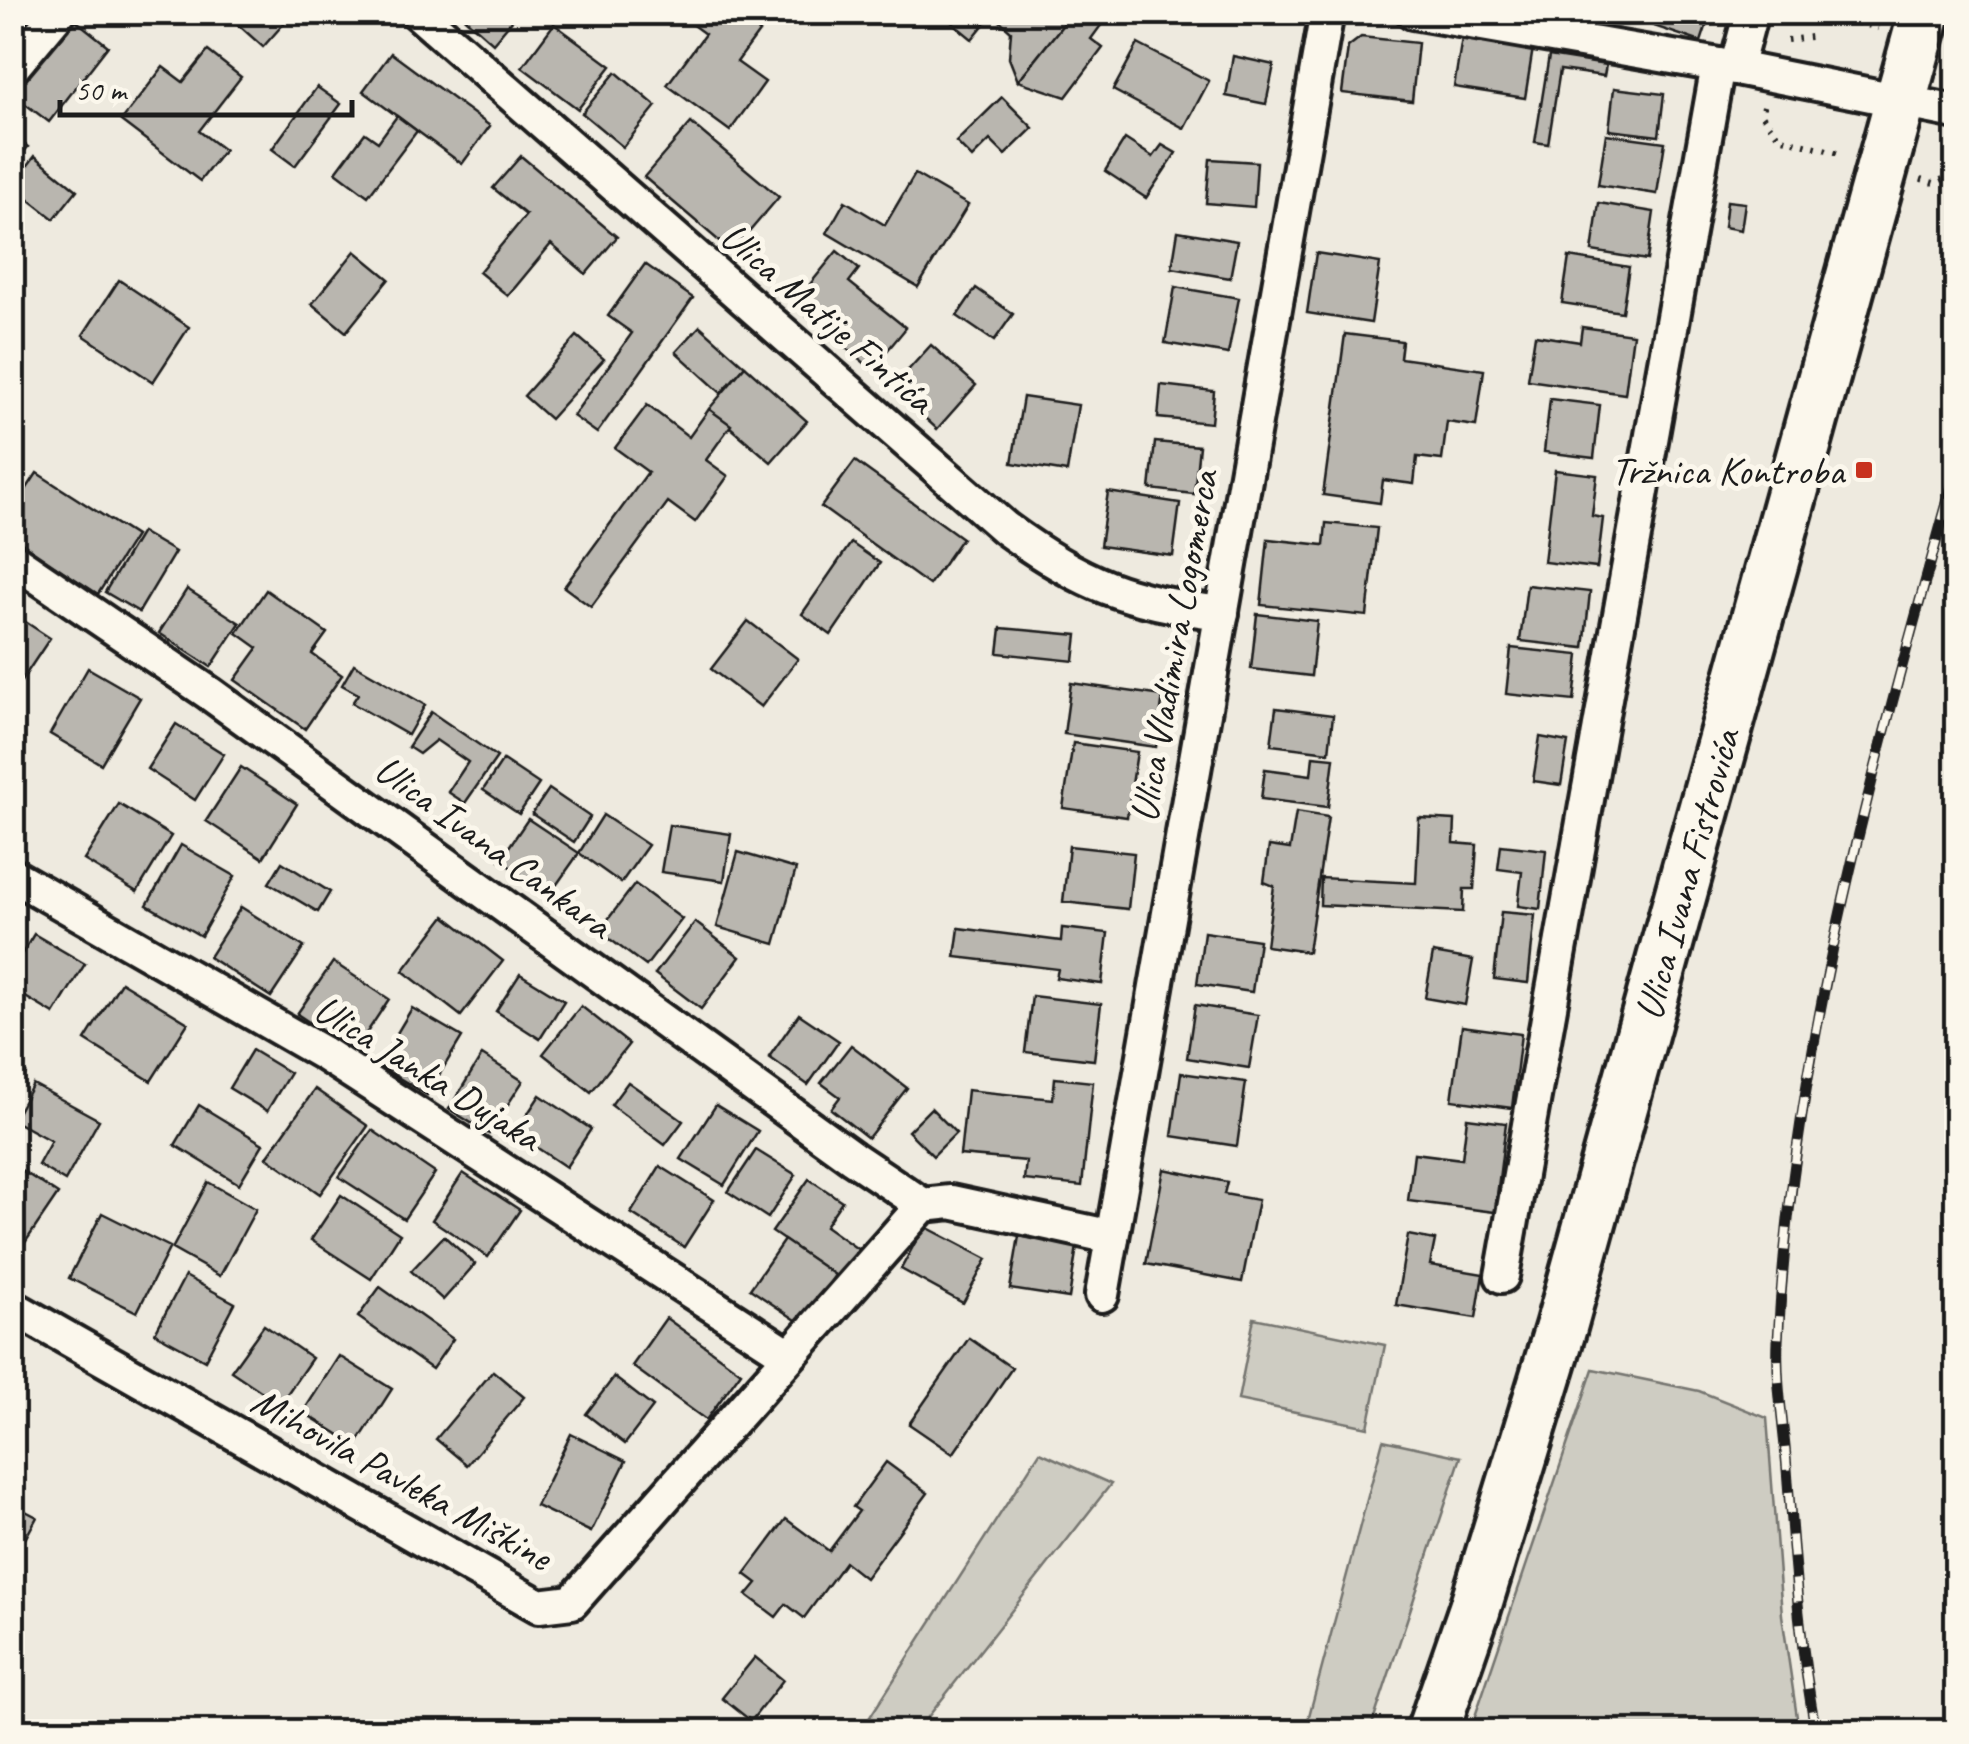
<svg xmlns="http://www.w3.org/2000/svg" width="1969" height="1744" viewBox="0 0 1969 1744" font-family="Caveat,sans-serif">
  <style>
    .green { fill: #ceccc2; stroke: #75746f; stroke-width: 2.5 }
    .building { fill: #b9b6af; stroke: #1c1c1c; stroke-width: 2.5 }
    .lines { fill: none; stroke-linecap: round; stroke-linejoin: round }
    .street-casing { stroke: #1c1c1c; stroke-width: 40 }
    .primary-casing { stroke: #1c1c1c; stroke-width: 58 }
    .path { stroke: #1c1c1c; stroke-width: 6; stroke-dasharray: 2.5 8; stroke-linecap: butt }
    .street { stroke: #fbf7ec; stroke-width: 32 }
    .primary { stroke: #fbf7ec; stroke-width: 50 }
    .rail-casing { stroke: #1c1c1c; stroke-width: 11 }
    .rail { stroke: #fbf7ec; stroke-width: 8; stroke-dasharray: 22; stroke-linecap: butt }
    .poi-dot { fill: #c8321e; stroke: #fbf7ec; stroke-width: 4 }
    .labels { text-anchor: middle; stroke-width: 10; stroke-linejoin: round; paint-order: stroke }
    .street-label { font-size: 40px; fill: #1c1c1c; stroke: #fbf7ec }
    .poi-label { font-size: 40px; fill: #1c1c1c; stroke: #fbf7ec; text-anchor: end }
  </style>
  <rect width="100%" height="100%" fill="#eeeadf"/>
  <filter id="ink" filterUnits="userSpaceOnUse"><feTurbulence type="fractalNoise" baseFrequency=".01" numOctaves="2"/><feDisplacementMap in="SourceGraphic" scale="20" xChannelSelector="R" yChannelSelector="G"/><feConvolveMatrix kernelMatrix="1 2 1 2 8 2 1 2 1" color-interpolation-filters="sRGB"/></filter>
  <g filter="url(#ink)">
    <g class="green">
      <polygon points="1254,1318 1385,1345 1368,1427 1238,1400"/>
      <polygon points="1593,1369 1699,1391 1767,1418 1782,1615 1799,1731 1470,1731"/>
      <polygon points="1383,1440 1461,1457 1370,1731 1305,1731"/>
      <polygon points="1040,1452 1111,1484 917,1731 861,1731"/>
    </g>
    <g class="building">
      <polygon points="224,12 294,12 263,47"/>
      <polygon points="458,12 519,12 493,43"/>
      <polygon points="675,12 766,12 771,16 737,62 765,82 730,131 667,85 705,34"/>
      <polygon points="946,12 994,12 972,39 944,16"/>
      <polygon points="1005,12 1073,12 1018,81 1009,58 1011,31 999,20"/>
      <polygon points="1073,12 1090,12 1102,24 1091,39 1103,48 1066,97 1018,81"/>
      <polygon points="1652,12 1711,12 1701,42 1648,24"/>
      <polygon points="69,15 108,46 49,122 12,94 12,88"/>
      <polygon points="554,24 611,66 578,109 522,67"/>
      <polygon points="1361,37 1418,43 1412,101 1342,93 1348,47"/>
      <polygon points="1462,38 1533,48 1525,98 1454,87"/>
      <polygon points="1138,44 1209,81 1184,128 1113,90"/>
      <polygon points="208,51 241,77 199,131 224,150 200,181 121,121 163,67 183,82"/>
      <polygon points="391,53 490,126 462,164 363,91"/>
      <polygon points="1233,56 1274,65 1266,104 1226,96"/>
      <polygon points="1549,56 1606,65 1604,76 1560,70 1548,144 1535,142"/>
      <polygon points="616,72 656,106 623,147 582,113"/>
      <polygon points="317,87 341,104 295,166 272,149"/>
      <polygon points="1614,88 1664,94 1659,136 1609,130"/>
      <polygon points="1002,97 1033,128 1005,155 990,140 972,158 956,142"/>
      <polygon points="397,116 417,131 368,196 336,172 365,133 378,142"/>
      <polygon points="691,123 779,197 732,252 644,177"/>
      <polygon points="1606,134 1665,142 1657,194 1598,185"/>
      <polygon points="12,135 28,147 12,166"/>
      <polygon points="1125,139 1153,157 1162,145 1176,153 1146,198 1105,171"/>
      <polygon points="35,156 77,190 54,219 12,186"/>
      <polygon points="521,156 617,237 586,274 551,244 508,296 479,272 526,215 493,188"/>
      <polygon points="1210,159 1257,162 1254,207 1206,203"/>
      <polygon points="915,174 968,205 918,287 827,233 845,201 885,225"/>
      <polygon points="1727,201 1745,203 1741,230 1724,227"/>
      <polygon points="1599,203 1654,212 1647,260 1592,251"/>
      <polygon points="1178,231 1237,241 1230,278 1172,268"/>
      <polygon points="355,251 389,279 346,332 312,304"/>
      <polygon points="837,251 859,269 849,282 906,328 872,369 793,305"/>
      <polygon points="1316,253 1380,263 1371,323 1307,313"/>
      <polygon points="1569,257 1629,267 1622,312 1562,303"/>
      <polygon points="645,264 693,298 597,433 573,416 632,333 608,316"/>
      <polygon points="119,280 189,327 153,382 83,335"/>
      <polygon points="1175,287 1239,298 1228,354 1165,343"/>
      <polygon points="976,288 1013,314 994,341 957,316"/>
      <polygon points="700,326 745,366 721,393 676,352"/>
      <polygon points="1582,327 1633,334 1625,394 1528,380 1535,335 1580,342"/>
      <polygon points="1345,334 1402,341 1400,358 1484,370 1476,426 1447,422 1442,460 1417,457 1414,484 1383,480 1380,503 1323,495"/>
      <polygon points="577,336 604,359 550,419 524,396"/>
      <polygon points="931,345 976,385 937,429 892,388"/>
      <polygon points="745,366 807,421 771,462 709,409"/>
      <polygon points="1161,385 1214,391 1211,423 1158,418"/>
      <polygon points="1023,397 1078,405 1067,472 1012,463"/>
      <polygon points="1550,399 1600,405 1594,458 1544,452"/>
      <polygon points="647,405 689,437 709,409 731,425 706,460 728,476 695,522 668,502 591,607 564,587 648,472 615,448"/>
      <polygon points="1155,442 1199,446 1194,494 1150,489"/>
      <polygon points="855,461 962,538 929,585 821,507"/>
      <polygon points="1555,470 1597,475 1592,516 1603,518 1597,568 1544,562"/>
      <polygon points="37,473 135,536 98,594 12,538 12,511"/>
      <polygon points="1108,492 1180,503 1173,556 1100,546"/>
      <polygon points="1326,523 1377,528 1367,616 1261,605 1268,539 1324,545"/>
      <polygon points="141,532 175,552 139,612 105,592"/>
      <polygon points="851,543 880,563 831,635 802,614"/>
      <polygon points="1527,585 1590,592 1584,648 1520,641"/>
      <polygon points="187,589 240,623 211,667 159,633"/>
      <polygon points="266,590 327,633 312,654 342,675 305,729 235,680 258,648 237,633"/>
      <polygon points="12,613 50,638 18,686 12,682"/>
      <polygon points="1257,614 1317,621 1311,676 1251,669"/>
      <polygon points="748,621 798,659 761,707 711,669"/>
      <polygon points="1001,628 1077,635 1074,661 998,653"/>
      <polygon points="1511,648 1579,655 1574,701 1506,694"/>
      <polygon points="354,664 425,705 408,735 352,703 358,694 342,685"/>
      <polygon points="88,668 140,698 101,764 50,734"/>
      <polygon points="1071,683 1163,696 1156,747 1064,734"/>
      <polygon points="1276,708 1333,715 1329,752 1271,745"/>
      <polygon points="431,712 497,757 465,803 448,792 468,762 436,740 419,754 408,747"/>
      <polygon points="176,724 224,754 195,800 147,769"/>
      <polygon points="1540,737 1568,742 1561,785 1533,781"/>
      <polygon points="1073,743 1137,752 1127,817 1063,808"/>
      <polygon points="1313,756 1334,758 1328,807 1261,799 1265,769 1311,775"/>
      <polygon points="503,760 539,784 519,814 483,790"/>
      <polygon points="241,767 297,804 263,858 206,821"/>
      <polygon points="549,789 590,817 574,842 532,814"/>
      <polygon points="119,804 171,836 137,892 84,860"/>
      <polygon points="1296,812 1328,817 1308,952 1266,946 1274,886 1264,882 1269,846 1290,849"/>
      <polygon points="603,815 648,845 621,883 579,853"/>
      <polygon points="1419,818 1455,820 1454,843 1477,845 1474,889 1464,889 1463,912 1320,905 1321,878 1416,883"/>
      <polygon points="528,819 579,853 550,894 500,860"/>
      <polygon points="669,825 731,834 724,881 661,872"/>
      <polygon points="181,845 235,876 201,936 147,905"/>
      <polygon points="1501,845 1546,850 1540,909 1518,906 1522,872 1498,869"/>
      <polygon points="1069,846 1134,853 1128,909 1063,902"/>
      <polygon points="738,852 796,869 775,944 717,927"/>
      <polygon points="282,862 330,892 318,912 269,883"/>
      <polygon points="635,884 682,919 646,966 599,931"/>
      <polygon points="241,907 304,947 271,997 209,957"/>
      <polygon points="1501,912 1535,915 1528,983 1494,979"/>
      <polygon points="445,916 503,961 461,1016 403,971"/>
      <polygon points="695,922 740,957 701,1009 655,974"/>
      <polygon points="959,928 1061,941 1062,928 1108,933 1102,984 1056,978 1058,969 955,957"/>
      <polygon points="1204,932 1259,940 1252,992 1197,984"/>
      <polygon points="34,934 85,964 54,1014 12,989 12,970"/>
      <polygon points="1433,953 1473,960 1465,1005 1425,998"/>
      <polygon points="333,962 389,999 354,1052 297,1014"/>
      <polygon points="520,974 564,1001 540,1039 496,1011"/>
      <polygon points="121,982 188,1023 151,1081 85,1040"/>
      <polygon points="1032,996 1101,1004 1094,1060 1025,1052"/>
      <polygon points="1195,1005 1258,1015 1249,1068 1187,1058"/>
      <polygon points="581,1006 629,1044 591,1092 543,1054"/>
      <polygon points="412,1008 462,1037 427,1095 378,1065"/>
      <polygon points="799,1014 839,1041 808,1085 769,1057"/>
      <polygon points="1462,1026 1521,1034 1512,1108 1452,1100"/>
      <polygon points="851,1045 907,1088 868,1138 831,1109 840,1097 821,1083"/>
      <polygon points="252,1050 290,1073 267,1111 229,1088"/>
      <polygon points="482,1055 523,1081 489,1134 449,1109"/>
      <polygon points="12,1066 26,1073 12,1099"/>
      <polygon points="1181,1073 1246,1082 1237,1146 1172,1136"/>
      <polygon points="1055,1078 1093,1082 1082,1186 1024,1180 1026,1161 960,1155 967,1090 1053,1099"/>
      <polygon points="628,1082 683,1121 665,1145 611,1105"/>
      <polygon points="33,1084 99,1120 65,1181 38,1165 51,1141 13,1120"/>
      <polygon points="315,1089 368,1126 320,1194 267,1157"/>
      <polygon points="540,1095 591,1129 566,1167 515,1133"/>
      <polygon points="199,1105 263,1144 239,1184 175,1145"/>
      <polygon points="716,1105 758,1131 724,1185 681,1159"/>
      <polygon points="931,1108 956,1133 933,1156 908,1131"/>
      <polygon points="1467,1118 1506,1123 1495,1212 1408,1201 1414,1153 1462,1159"/>
      <polygon points="372,1130 435,1173 404,1219 339,1177"/>
      <polygon points="756,1150 796,1175 768,1218 728,1192"/>
      <polygon points="12,1164 58,1194 18,1253 12,1249"/>
      <polygon points="660,1166 714,1200 684,1247 631,1213"/>
      <polygon points="1164,1169 1227,1182 1224,1194 1258,1200 1242,1282 1146,1264"/>
      <polygon points="463,1173 520,1210 488,1257 432,1220"/>
      <polygon points="809,1179 842,1201 825,1226 859,1250 839,1278 772,1232"/>
      <polygon points="208,1182 256,1209 220,1276 172,1249"/>
      <polygon points="341,1195 400,1234 371,1279 311,1240"/>
      <polygon points="102,1213 170,1247 137,1312 69,1278"/>
      <polygon points="924,1226 987,1259 963,1303 901,1269"/>
      <polygon points="1408,1235 1435,1240 1430,1265 1483,1274 1476,1318 1396,1305"/>
      <polygon points="444,1236 475,1264 443,1300 411,1271"/>
      <polygon points="1019,1236 1077,1246 1069,1298 1010,1289"/>
      <polygon points="784,1240 835,1275 802,1324 750,1289"/>
      <polygon points="185,1276 235,1303 205,1360 155,1333"/>
      <polygon points="380,1287 453,1339 432,1369 358,1317"/>
      <polygon points="666,1318 741,1372 706,1420 632,1366"/>
      <polygon points="264,1325 312,1358 280,1404 231,1371"/>
      <polygon points="969,1338 1012,1368 953,1454 909,1424"/>
      <polygon points="339,1356 392,1389 356,1445 303,1412"/>
      <polygon points="493,1371 524,1397 467,1465 436,1439"/>
      <polygon points="614,1377 653,1407 625,1444 586,1414"/>
      <polygon points="571,1434 626,1461 591,1532 536,1506"/>
      <polygon points="886,1462 928,1493 865,1578 845,1562 804,1618 786,1604 776,1617 747,1595 757,1583 745,1574 786,1519 829,1551 859,1511 853,1507"/>
      <polygon points="12,1504 37,1517 12,1563"/>
      <polygon points="755,1657 783,1680 751,1721 722,1698"/>
    </g>
    <g class="lines">
      <defs>
        <g id="street">
          <path d="M417 12 1005 528C1081 584 1128 602 1222 613"/>
          <polyline points="1413,12 1736,68 1956,112"/>
          <polyline points="12,68 59,12"/>
          <polyline points="1736,68 1751,12"/>
          <polyline points="12,559 209,693 853,1158 923,1205"/>
          <polyline points="12,875 324,1054 789,1355"/>
          <polyline points="1502,1276 1718,65"/>
          <polyline points="1102,1295 1327,12"/>
          <polyline points="12,1307 539,1606 572,1602 923,1205 951,1202 1112,1237"/>
        </g>
        <g id="primary">
          <path id="s1" d="M1432 1732 1475 1608 1561 1327 1925 12"/>
        </g>
      </defs>
      <use href="#street" class="street-casing"/>
      <use href="#primary" class="primary-casing"/>
      <g class="path">
        <polyline points="1837,17 1878,28"/>
        <polyline points="1787,40 1811,37"/>
        <polyline points="1764,106 1762,115 1779,137 1842,154"/>
        <polyline points="1921,179 1934,183 1956,173"/>
      </g>
      <use href="#street" class="street"/>
      <use href="#primary" class="primary"/>
      <defs>
        <path id="rail" d="M1816 1732C1799 1643 1794 1559 1787 1469 1784 1428 1776 1383 1778 1341 1793 1046 1877 754 1956 471"/>
      </defs>
      <use href="#rail" class="rail-casing"/>
      <use href="#rail" class="rail"/>
    </g>
  </g>
  <rect class="poi-dot" x="1854" y="460" width="20" height="20" rx="5"/>
  <g class="labels">
    <g class="street-label">
      <text transform="translate(828 317) rotate(41)" y="14">Ulica Matije Fintića</text>
      <text transform="translate(1173 646) rotate(-80)" y="14">Ulica Vladimira Logomerca</text>
      <text transform="translate(494 846) rotate(36)" y="14">Ulica Ivana Cankara</text>
      <text dy="14" stroke="none"><textPath href="#s1" startOffset="895">Ulica Ivana Fistrovića</textPath></text>
      <text transform="translate(428 1072) rotate(32)" y="14">Ulica Janka Dujaka</text>
      <text transform="translate(402 1478) rotate(29)" y="14">Mihovila Pavleka Miškine</text>
    </g>
    <g class="poi-label">
      <text x="1844" y="484">Tržnica Kontroba</text>
    </g>
  </g>
  <rect width="1969" height="1744" fill="none" stroke="#fbf7ec" stroke-width="50"/>
  <rect x="25" y="25" width="1919" height="1694" fill="none" stroke="#1c1c1c" stroke-width="4" filter="url(#ink)"/>
  <path d="M60 100v15h292v-15" fill="none" stroke="#1c1c1c" stroke-width="5"/>
  <text x="75" y="100" font-size="30" fill="#1c1c1c" stroke="#fbf7ec" stroke-width="8" paint-order="stroke">50 m</text>
</svg>
